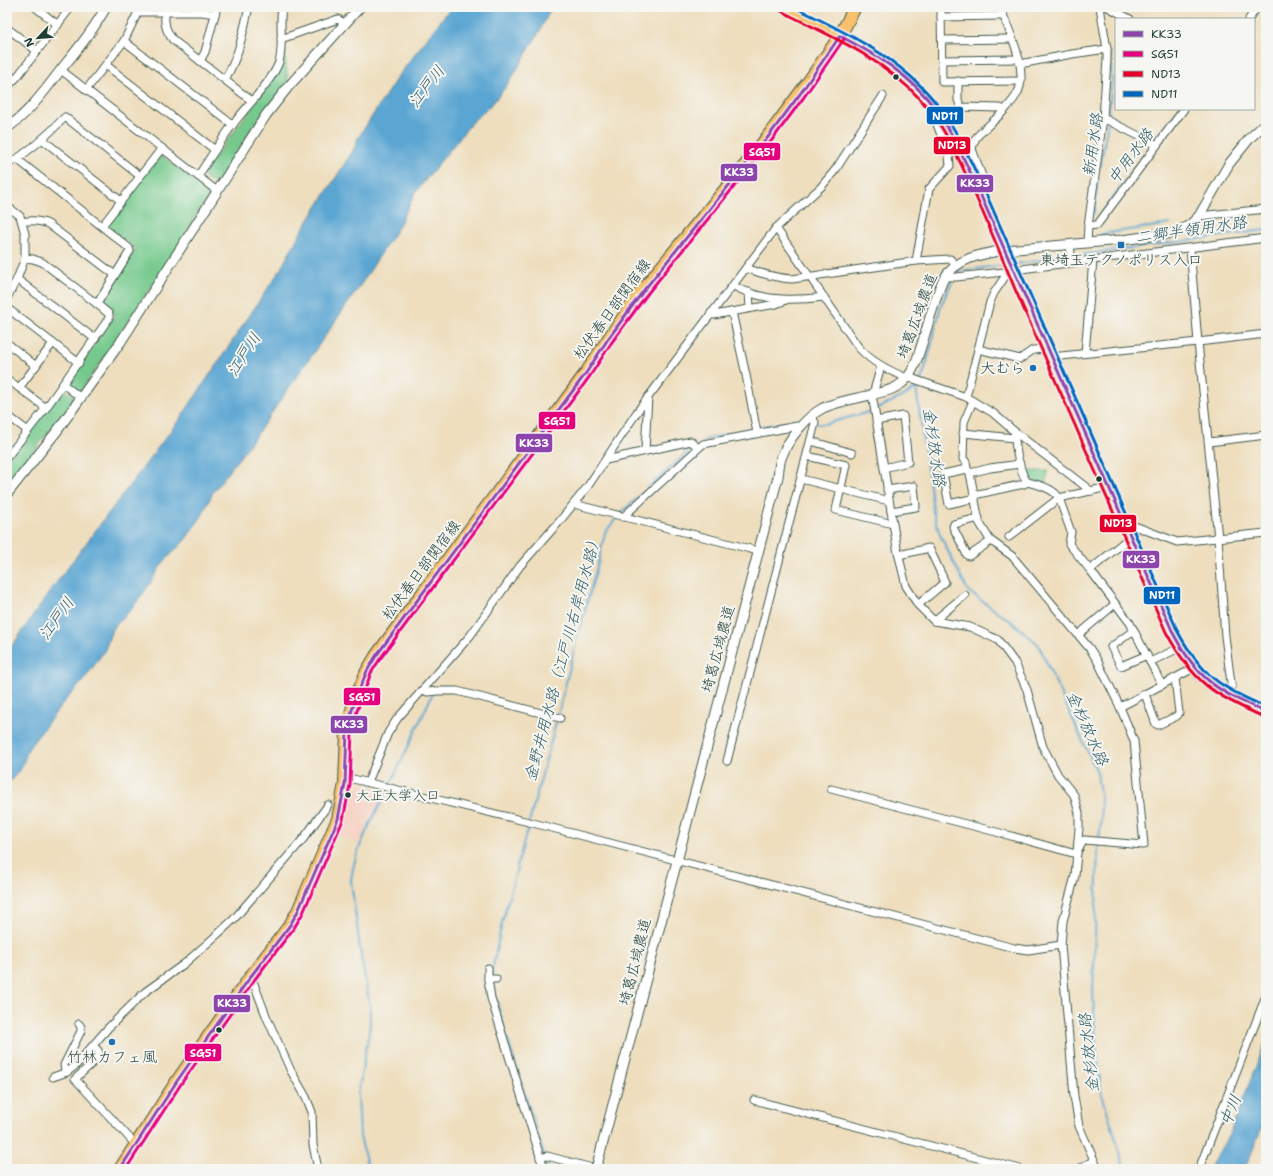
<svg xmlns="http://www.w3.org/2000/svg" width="1273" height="1176" viewBox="0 0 1273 1176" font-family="'Shantell Sans','Klee One',sans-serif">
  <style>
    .built { fill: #f6d2c3 }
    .green { fill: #75c98c; stroke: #4a8360 }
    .water { fill: #5aa5d2; stroke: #3c7183 }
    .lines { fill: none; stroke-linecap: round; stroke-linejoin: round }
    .stream { stroke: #5aa5d2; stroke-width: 2 }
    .minor-casing { stroke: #3e5549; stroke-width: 9 }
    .tertiary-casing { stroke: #3e5549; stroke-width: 11 }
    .primary-casing { stroke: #3e5549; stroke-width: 14 }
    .minor { stroke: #fff; stroke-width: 7 }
    .tertiary { stroke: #fff; stroke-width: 9 }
    .primary { stroke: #f7c06c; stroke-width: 12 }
    .bus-1-casing { stroke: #f6f6f2; stroke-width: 6 }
    .bus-2-casing { stroke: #f6f6f2; stroke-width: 6 }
    .bus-3-casing { stroke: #f6f6f2; stroke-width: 6 }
    .bus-4-casing { stroke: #f6f6f2; stroke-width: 6 }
    .bus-1 { stroke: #8e44ad; stroke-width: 3 }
    .bus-2 { stroke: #e5007d; stroke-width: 3 }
    .bus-3 { stroke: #e4002b; stroke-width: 3 }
    .bus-4 { stroke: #0065bd; stroke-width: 3 }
    .bus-dot { fill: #1f3d34; stroke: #f6f6f2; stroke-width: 1.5 }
    .poi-dot { fill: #1f6fb2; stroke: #f6f6f2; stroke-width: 1.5 }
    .labels { text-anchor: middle; stroke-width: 4; stroke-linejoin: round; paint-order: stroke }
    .bus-label { font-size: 14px; fill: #1f3d34; stroke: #f6f6f2; text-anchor: start }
    .poi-label { font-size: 15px; fill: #1f3d34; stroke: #f6f6f2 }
    .street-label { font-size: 15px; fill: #1f3d34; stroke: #f6f6f2 }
    .water-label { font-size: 16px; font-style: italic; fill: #315c63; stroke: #f6f6f2 }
    .line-badge { stroke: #f6f6f2; stroke-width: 1.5 }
    .badge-label { font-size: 11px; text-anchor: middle; font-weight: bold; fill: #fff }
  </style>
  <rect width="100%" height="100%" fill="#f6f6f2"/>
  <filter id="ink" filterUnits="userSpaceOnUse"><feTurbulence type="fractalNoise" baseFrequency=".025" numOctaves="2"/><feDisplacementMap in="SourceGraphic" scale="8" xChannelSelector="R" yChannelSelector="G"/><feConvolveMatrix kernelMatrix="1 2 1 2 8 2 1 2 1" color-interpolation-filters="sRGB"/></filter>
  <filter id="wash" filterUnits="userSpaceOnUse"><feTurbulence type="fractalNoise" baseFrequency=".012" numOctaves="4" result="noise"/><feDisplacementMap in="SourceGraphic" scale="16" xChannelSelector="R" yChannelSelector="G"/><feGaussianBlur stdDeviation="0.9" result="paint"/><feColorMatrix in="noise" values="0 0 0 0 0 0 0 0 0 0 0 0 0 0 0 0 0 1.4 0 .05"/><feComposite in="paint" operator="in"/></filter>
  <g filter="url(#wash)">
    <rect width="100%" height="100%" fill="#eedebe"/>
    <polygon class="built" points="360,783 385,790 358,844 335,834 356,785"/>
    <g class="green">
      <polygon points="284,46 288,82 254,125 217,184 214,184 203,176 203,173 276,75"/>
      <polygon points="159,155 162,156 209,192 209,195 169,261 81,391 76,391 68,383 68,382 115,315 101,303 101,301 136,249 107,226 107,223"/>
      <polygon points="62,390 65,390 74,396 74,400 7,485 7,460"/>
      <polygon points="1024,471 1048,471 1046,486 1029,479"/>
    </g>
    <g class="water">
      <polygon points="451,7 552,7 537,36 510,81 493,103 473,121 415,193 397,229 362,283 255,437 213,492 202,516 185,540 162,564 149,585 131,610 112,629 105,650 83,681 64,702 28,749 22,767 7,785 7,653 50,591 184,413 280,270 301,232 354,149 358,138 396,79"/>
      <polygon points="1266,1040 1266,1117 1245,1169 1209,1169 1230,1133"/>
    </g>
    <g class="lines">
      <g class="stream">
        <polyline points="1108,118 1112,82 1110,52"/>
        <polyline points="1155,141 1179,109"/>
        <polyline points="1100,167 1108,122"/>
        <polyline points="1094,214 1098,179"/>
        <polyline points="1099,216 1152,145"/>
        <polyline points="1211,219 1247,214"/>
        <polyline points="1101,234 1170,224"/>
        <polyline points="1073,256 1266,230"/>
        <polyline points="1016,264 1069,256"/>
        <polyline points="956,274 958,271 1005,265"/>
        <polyline points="916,388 932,501 933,512 940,535 968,591 1013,623 1038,644 1097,772 1101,802 1101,819 1098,849 1093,992 1096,1043 1101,1091 1125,1169"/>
        <path d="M877 409C889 402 908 396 917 387 926 377 936 322 941 306 944 297 950 287 954 278"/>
        <polyline points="817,424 825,424 873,411"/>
        <polyline points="758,427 800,420 803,420"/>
        <polyline points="702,441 708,439 754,428"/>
        <polyline points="620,514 693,447"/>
        <polyline points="558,715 577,638 598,563 605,533 617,517"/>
        <polyline points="544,1155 505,1031 494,991 492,971 502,923 557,719"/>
        <polyline points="545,1159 549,1169"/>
        <path d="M368 1169 360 1136 358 1094 370 1026V1007L361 956 351 881C354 849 373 819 387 791 403 758 418 726 433 693"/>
      </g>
    </g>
  </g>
  <g filter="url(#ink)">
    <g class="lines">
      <defs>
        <g id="minor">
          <polyline points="35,7 58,25"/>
          <polyline points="941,7 942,82 1021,81"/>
          <polyline points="1108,7 1130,19"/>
          <path d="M165 13C164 24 166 31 173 40L252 101"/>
          <polyline points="941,17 1003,16"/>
          <polyline points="1249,19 1257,7"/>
          <polyline points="7,28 37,51"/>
          <polyline points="281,39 338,19 345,24"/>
          <polyline points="942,40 1012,39"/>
          <polyline points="124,41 233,125"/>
          <polyline points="942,60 1019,59"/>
          <polyline points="200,61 205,52 217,7"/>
          <polyline points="1020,64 1072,54 1107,49"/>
          <polyline points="106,65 215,150"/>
          <polyline points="61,70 217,191"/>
          <path d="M225 79C239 57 243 32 249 7"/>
          <polyline points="958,81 958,100 961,107 1000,108 1004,110"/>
          <polyline points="7,87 17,77 71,7"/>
          <polyline points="86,90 124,41 138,12 202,12 215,14"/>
          <polyline points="1103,118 1157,145"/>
          <polyline points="43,140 121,201"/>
          <path d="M7 165C29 152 47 136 65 117L140 176"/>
          <path d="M198 176C210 158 221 140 234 123 246 107 273 80 279 62 284 44 279 25 282 7"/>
          <path d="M974 180 982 176 972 149C973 145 974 141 976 138 980 132 995 120 1001 114 1007 107 1014 101 1018 92 1029 69 1008 29 1000 7"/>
          <polyline points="7,206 20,216 25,234 25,258 17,279 7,298"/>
          <polyline points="1199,216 1266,209"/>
          <path d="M22 222C31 220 39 220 48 224L115 275"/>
          <polyline points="102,226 162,148"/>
          <polyline points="1088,226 1097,225 1184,109"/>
          <path d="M776 228 859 348C873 363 889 371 907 378"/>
          <polyline points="1087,243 1088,226 1103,118 1107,60 1107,49 1100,7"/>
          <polyline points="1070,245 1072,263"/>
          <polyline points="1190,248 1198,342 1218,538 1225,636 1232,691 1230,695"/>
          <polyline points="25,258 33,259 42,262 97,304"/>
          <polyline points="916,261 929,189 950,166 949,155 936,122 937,118 940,115"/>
          <path d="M746 268C762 274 775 278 792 279L916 261 950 259 956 265"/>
          <polyline points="947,273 950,277 956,277 1004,272 1013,270 1266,238"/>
          <polyline points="17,279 95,339"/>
          <path d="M733 285C738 289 744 291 750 293 774 301 798 300 824 297"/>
          <polyline points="749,292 750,308"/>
          <polyline points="7,308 79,363"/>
          <polyline points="732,312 746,375 757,433"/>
          <polyline points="711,313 714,315 776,304 786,300"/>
          <polyline points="7,343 36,366"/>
          <polyline points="978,349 1020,359 1033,350 1047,349"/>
          <polyline points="1085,353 1093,260"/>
          <polyline points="1051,357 1198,342 1266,334"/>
          <polyline points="908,377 966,397 993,413 1015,432 1091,491"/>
          <polyline points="7,379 46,408"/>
          <polyline points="63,384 81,398"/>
          <polyline points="19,388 53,343"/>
          <polyline points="872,394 897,548 906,586 918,605 934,621 970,627 998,640 1015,663 1027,690 1043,747 1058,775 1074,795 1079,813 1079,828 1075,876 1063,921 1061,945 1074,1096 1079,1126 1098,1169"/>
          <polyline points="873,394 881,366"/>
          <polyline points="966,397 990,302 994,293 1008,272"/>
          <polyline points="973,401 964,422 963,459 966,462 967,469 970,473 979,522 990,540 1012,556 1090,649 1097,660 1120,707 1134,741 1144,845 1084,840 1077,852"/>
          <polyline points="7,415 28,431"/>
          <polyline points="876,421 903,416 908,462 884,468"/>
          <path d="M1015 432C1014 444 1020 473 1027 482 1037 484 1054 489 1059 498L1071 532 1069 544 1090 570 1130 623 1162 685"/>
          <polyline points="963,433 1015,438"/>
          <polyline points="811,441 852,453"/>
          <polyline points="1209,442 1266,435"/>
          <polyline points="645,450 648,397"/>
          <polyline points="807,456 846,465 836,510 893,524"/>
          <polyline points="7,457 46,408 109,318 109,314 97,304 130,251 129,248 17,159"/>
          <polyline points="606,460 691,441 698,448"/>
          <polyline points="967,469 943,474 949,504 975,498"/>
          <polyline points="970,473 990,468 1020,464"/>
          <polyline points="801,479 889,501"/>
          <polyline points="887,490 914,486 916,507 891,511"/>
          <polyline points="974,495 1024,484 1027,482"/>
          <polyline points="574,504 758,551"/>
          <polyline points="623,517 703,444 797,426 800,428"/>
          <polyline points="979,518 954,524 953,527 967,555 969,556 991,541"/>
          <polyline points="1126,527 1132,525 1177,542 1266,533"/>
          <polyline points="1009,537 1059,498 1108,487"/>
          <polyline points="899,555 929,548 945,582 918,605"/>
          <polyline points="1090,570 1130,537"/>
          <polyline points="934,621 965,595"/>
          <polyline points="1134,630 1111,647 1121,666 1147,655"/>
          <polyline points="1078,635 1115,604"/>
          <polyline points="1150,662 1181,647"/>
          <polyline points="423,689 427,692 437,691 457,691 560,718"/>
          <polyline points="1145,694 1156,724 1158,725 1177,716 1179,713 1175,678"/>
          <polyline points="1120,707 1194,668"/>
          <polyline points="727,761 814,427 815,422 812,417"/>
          <polyline points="345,777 533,823 1014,948 1028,950 1061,945"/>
          <polyline points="368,782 388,733 397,719 470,636 520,566 559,522 588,486 637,412 776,228 821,187 836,169 883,96"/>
          <polyline points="831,789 1004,834 1076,854"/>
          <polyline points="488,968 488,979 491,998 544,1169"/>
          <polyline points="251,976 267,1018 291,1071 306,1097 312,1112 313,1145 318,1169"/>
          <polyline points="488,979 496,979"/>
          <path d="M93 1046C98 1050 101 1052 98 1058L75 1079 136 1145"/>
          <polyline points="67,1072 65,1071 64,1065 81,1031 81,1027 79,1024"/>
          <polyline points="53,1077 67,1072 75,1066 108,1028 145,992 184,964 219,933 234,919 304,838 328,805"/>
          <polyline points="754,1100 1020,1169"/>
          <polyline points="540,1158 547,1156 596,1169"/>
          <polyline points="1079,1169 1089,1163 1094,1169"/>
          <polyline points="1199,1169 1266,996"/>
        </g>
        <g id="tertiary">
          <path d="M7 128C30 112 46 89 63 67 79 48 94 29 106 7"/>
          <polyline points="7,494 57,431 120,343 266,115 288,87 360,7"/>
          <path d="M596 1169 778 477C779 470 779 462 782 456 789 438 806 417 823 408 838 401 855 399 870 395 884 392 899 389 908 377 915 368 918 357 921 347 928 325 934 301 943 280 956 258 981 254 1005 250L1122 240 1173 233 1183 229 1191 224 1199 216 1229 164 1250 138 1266 123"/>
        </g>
        <g id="primary">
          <path d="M783 7C833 32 886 54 924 96 951 125 966 163 982 198 995 228 1008 259 1021 289 1071 403 1121 516 1171 630 1178 643 1185 656 1194 667 1212 690 1240 701 1266 712"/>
          <polyline points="120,1169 177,1081 251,976 290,925 298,911 338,819 345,784 347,731 352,710 359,690 367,671 376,656 586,373 609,338 641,292 682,242 757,151 809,81 840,36 855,7"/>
        </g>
      </defs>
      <use href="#minor" class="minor-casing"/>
      <use href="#tertiary" class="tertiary-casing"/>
      <use href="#primary" class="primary-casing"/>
      <use href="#minor" class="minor"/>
      <use href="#tertiary" class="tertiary"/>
      <use href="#primary" class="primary"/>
      <defs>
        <g id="bus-1">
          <path d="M840 36C875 54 910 75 934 107 954 134 967 166 981 196L1174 635C1199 681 1219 692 1266 712"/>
          <polyline points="120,1169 177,1081 251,976 290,925 298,911 338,819 345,784 347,731 352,710 359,690 367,671 376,656 586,373 608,339 644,290 768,137 800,94 840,36"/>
        </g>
        <polyline id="bus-2" points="126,1169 181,1084 255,979 294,928 303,913 343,820 350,785 352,732 357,711 371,673 380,659 590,376 612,342 648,293 772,140 804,97 844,39"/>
        <path id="bus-3" d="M781 11C830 36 883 58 921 100 944 125 958 157 972 188 987 221 1001 255 1015 289 1065 403 1116 518 1166 632 1193 682 1213 695 1264 717"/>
        <path id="bus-4" d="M794 7C851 35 910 62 946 117 963 141 974 169 987 196L1178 632C1202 676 1221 688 1266 707"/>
      </defs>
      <use href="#bus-1" class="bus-1-casing"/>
      <use href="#bus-2" class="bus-2-casing"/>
      <use href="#bus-3" class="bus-3-casing"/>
      <use href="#bus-4" class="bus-4-casing"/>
      <use href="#bus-1" class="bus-1"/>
      <use href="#bus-2" class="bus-2"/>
      <use href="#bus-3" class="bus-3"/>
      <use href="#bus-4" class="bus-4"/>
    </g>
  </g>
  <g class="bus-dot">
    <circle cx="896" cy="77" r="3.5"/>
    <circle cx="1099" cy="479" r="3.5"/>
    <circle cx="348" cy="795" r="3.5"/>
    <circle cx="219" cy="1030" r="3.5"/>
  </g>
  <g class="poi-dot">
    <rect x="1117" y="241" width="8" height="8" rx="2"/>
    <circle cx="1033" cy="368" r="4"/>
    <circle cx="112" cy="1042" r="4"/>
  </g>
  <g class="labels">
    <g class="bus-label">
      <text x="356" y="800">大正大学入口</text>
    </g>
    <g class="poi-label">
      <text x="1121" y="265">東埼玉テクノポリス入口</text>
      <text x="1025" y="373" text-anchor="end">大むら</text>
      <text x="112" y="1062">竹林カフェ風</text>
    </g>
    <g class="street-label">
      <text transform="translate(612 309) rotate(-54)" y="5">松伏春日部関宿線</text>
      <text transform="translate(917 316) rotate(-70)" y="5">埼葛広域農道</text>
      <text transform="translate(421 570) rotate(-53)" y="5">松伏春日部関宿線</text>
      <text transform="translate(718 649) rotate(-75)" y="5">埼葛広域農道</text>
      <text transform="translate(635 962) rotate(-76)" y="5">埼葛広域農道</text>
    </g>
    <g class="water-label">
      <text transform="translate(426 86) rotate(-52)" y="6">江戸川</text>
      <text transform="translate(1092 145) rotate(-82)" y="6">新用水路</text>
      <text transform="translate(1130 156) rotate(-53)" y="6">中用水路</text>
      <text transform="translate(1191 229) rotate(-8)" y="6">二郷半領用水路</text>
      <text transform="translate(243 354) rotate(-57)" y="6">江戸川</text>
      <text transform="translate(935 447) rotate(82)" y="6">金杉放水路</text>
      <text transform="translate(56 618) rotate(-54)" y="6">江戸川</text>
      <text transform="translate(562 657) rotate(-75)" y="6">金野井用水路（江戸川右岸用水路）</text>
      <text transform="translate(1088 728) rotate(66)" y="6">金杉放水路</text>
      <text transform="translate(1088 1053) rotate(-96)" y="6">金杉放水路</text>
      <text transform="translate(1230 1110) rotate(-68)" y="6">中川</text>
    </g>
  </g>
  <g class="line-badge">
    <rect x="926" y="106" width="38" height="19" rx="4" fill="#0065bd"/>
    <rect x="933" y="136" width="38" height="19" rx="4" fill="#e4002b"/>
    <rect x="743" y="142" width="38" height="19" rx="4" fill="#e5007d"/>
    <rect x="720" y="163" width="38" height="19" rx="4" fill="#8e44ad"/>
    <rect x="956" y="174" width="38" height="19" rx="4" fill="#8e44ad"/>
    <rect x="538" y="411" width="38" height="19" rx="4" fill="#e5007d"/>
    <rect x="515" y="433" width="38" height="20" rx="4" fill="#8e44ad"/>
    <rect x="1099" y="514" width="38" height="19" rx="4" fill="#e4002b"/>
    <rect x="1122" y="550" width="38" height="19" rx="4" fill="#8e44ad"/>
    <rect x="1143" y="586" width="38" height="19" rx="4" fill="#0065bd"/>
    <rect x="343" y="687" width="38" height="19" rx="4" fill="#e5007d"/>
    <rect x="330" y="715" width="38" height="19" rx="4" fill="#8e44ad"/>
    <rect x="213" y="994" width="38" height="19" rx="4" fill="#8e44ad"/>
    <rect x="184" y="1043" width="38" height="19" rx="4" fill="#e5007d"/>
  </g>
  <g class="badge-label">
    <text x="945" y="120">ND11</text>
    <text x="952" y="149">ND13</text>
    <text x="762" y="156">SG51</text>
    <text x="739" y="176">KK33</text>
    <text x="975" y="187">KK33</text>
    <text x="557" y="425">SG51</text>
    <text x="534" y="447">KK33</text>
    <text x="1118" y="527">ND13</text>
    <text x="1141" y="563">KK33</text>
    <text x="1162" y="599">ND11</text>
    <text x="362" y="701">SG51</text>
    <text x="349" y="728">KK33</text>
    <text x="232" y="1007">KK33</text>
    <text x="203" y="1057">SG51</text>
  </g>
  <rect width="1273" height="1176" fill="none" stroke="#f6f6f2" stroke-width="24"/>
  <rect x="1115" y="18" width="140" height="92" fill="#f6f6f2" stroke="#a0aca6"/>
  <rect x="1123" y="31" width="20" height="6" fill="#8e44ad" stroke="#a0aca6"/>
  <text x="1151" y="38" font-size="12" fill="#1f3d34">KK33</text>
  <rect x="1123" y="51" width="20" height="6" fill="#e5007d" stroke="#a0aca6"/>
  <text x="1151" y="58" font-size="12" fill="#1f3d34">SG51</text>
  <rect x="1123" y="71" width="20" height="6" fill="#e4002b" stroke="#a0aca6"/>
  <text x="1151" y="78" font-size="12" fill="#1f3d34">ND13</text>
  <rect x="1123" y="91" width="20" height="6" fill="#0065bd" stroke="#a0aca6"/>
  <text x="1151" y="98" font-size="12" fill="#1f3d34">ND11</text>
  <g transform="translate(38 38) rotate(244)" stroke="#f6f6f2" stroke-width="3" paint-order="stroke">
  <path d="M0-3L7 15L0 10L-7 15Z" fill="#1f3d34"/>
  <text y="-6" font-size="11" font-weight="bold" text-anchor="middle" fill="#1f3d34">N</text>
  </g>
</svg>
